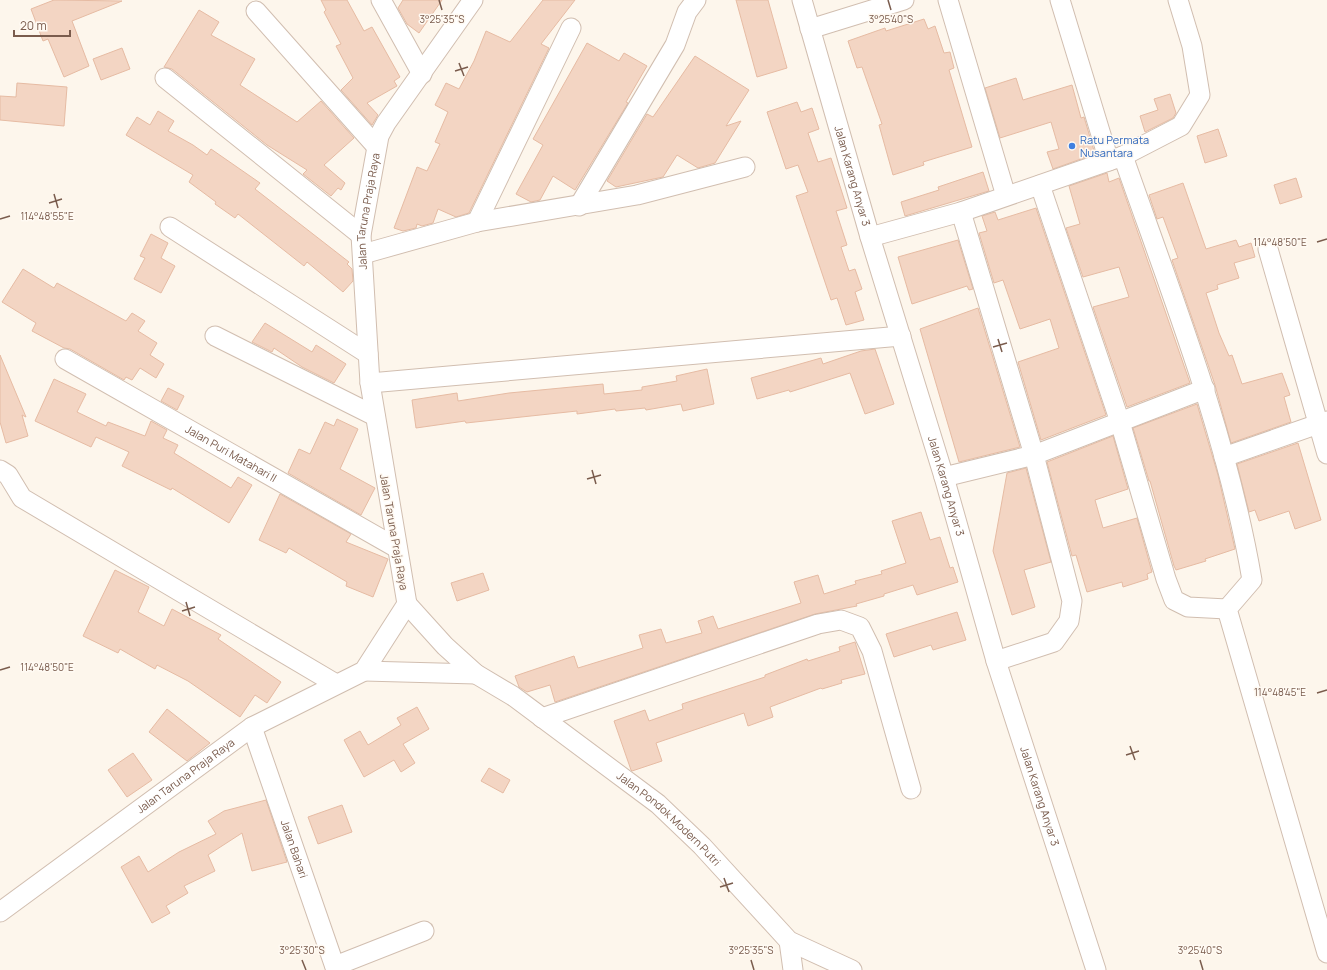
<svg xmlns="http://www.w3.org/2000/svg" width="1327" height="970" viewBox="0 0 1327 970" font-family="Manrope,sans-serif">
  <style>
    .building { fill: #f3d5c3; stroke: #e6bba3 }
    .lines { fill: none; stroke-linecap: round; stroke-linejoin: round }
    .minor-casing { stroke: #d1beb0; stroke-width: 21 }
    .minor { stroke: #fff; stroke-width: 19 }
    .ticks { fill: none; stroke: #7a5c4d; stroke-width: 1.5 }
    .shop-dot { fill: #3f7fe0; stroke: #fffaf3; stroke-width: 1.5 }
    .labels { text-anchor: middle; stroke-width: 3; stroke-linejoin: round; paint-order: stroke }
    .shop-label { font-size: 11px; fill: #366cbe; stroke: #fffaf3; text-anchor: start }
    .street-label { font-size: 11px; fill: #7a5c4d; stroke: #fffaf3 }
    .ticks-label { font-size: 10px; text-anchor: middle; fill: #7a5c4d; stroke: #fffaf3; stroke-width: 3; stroke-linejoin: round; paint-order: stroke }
  </style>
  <rect width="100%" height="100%" fill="#fdf6ec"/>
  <g class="building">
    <polygon points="54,0 122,1 72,21 89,66 64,77 48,39 43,41 31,9"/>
    <polygon points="321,0 347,0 364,31 372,27 400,77 394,81 397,86 367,103 378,115 372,125 341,90 353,78 336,46 341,44 324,12 326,10"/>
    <polygon points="403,0 442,0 419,33 407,24 398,8"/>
    <polygon points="543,0 575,0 541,44 549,48 469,213 456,217 438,209 433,223 422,226 417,224 416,228 403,231 394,228 417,167 427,171 440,144 435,142 448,112 435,105 446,83 459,89 474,61 486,31 510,42"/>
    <polygon points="736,0 768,0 787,68 757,77"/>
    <polygon points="199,10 219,22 211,35 255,59 240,85 297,122 321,101 354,138 324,165 345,183 341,190 338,188 331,196 303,174 307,170 267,145 172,69 164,67"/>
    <polygon points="924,19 928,29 935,26 944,53 950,52 954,68 949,70 972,147 923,162 924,165 893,175 879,125 882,124 862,67 857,68 848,41 885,28 886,31"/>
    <polygon points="587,43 619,61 624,53 647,66 626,102 628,103 575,190 553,176 540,200 531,202 516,194 543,145 533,139"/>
    <polygon points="122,48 130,69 101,80 93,59"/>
    <polygon points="695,56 749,90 726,126 741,121 715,163 698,168 677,155 663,177 616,187 607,181 647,114 653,117"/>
    <polygon points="1016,78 1023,100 1072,85 1081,118 1084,117 1095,154 1053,169 1047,152 1059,149 1051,122 1000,138 985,88"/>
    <polygon points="17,83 67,87 64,126 0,120 0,96 16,97"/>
    <polygon points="1170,94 1176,113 1173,118 1145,132 1140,116 1158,110 1154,99"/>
    <polygon points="797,102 801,112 812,108 819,129 808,133 818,162 831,158 847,208 836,211 847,245 841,247 849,271 855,269 862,289 855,292 864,320 846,325 837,298 831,300 796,196 808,192 798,165 786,169 767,112"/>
    <polygon points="158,111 174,121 168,131 193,145 207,155 211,149 260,183 255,189 349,262 347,264 352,269 353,281 343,292 307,262 304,266 238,214 235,218 215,204 216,202 189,182 193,175 126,135 137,117 150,125"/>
    <polygon points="1218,129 1227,156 1205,163 1197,136"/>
    <polygon points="983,172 989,191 905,216 901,202 939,190 938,187"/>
    <polygon points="1107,173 1109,182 1119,178 1190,383 1127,407 1093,307 1129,297 1119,267 1083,277 1066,228 1080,224 1069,186"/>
    <polygon points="1296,178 1302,197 1280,204 1274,185"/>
    <polygon points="1183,183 1206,249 1236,240 1239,247 1251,243 1255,257 1234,263 1239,278 1217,285 1218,289 1206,293 1219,333 1229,356 1232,355 1242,384 1282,373 1290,395 1284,397 1291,422 1231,443 1215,385 1172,260 1178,258 1163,217 1157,219 1149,195"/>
    <polygon points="1036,208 1106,415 1041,440 1018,362 1059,348 1050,319 1020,329 1003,280 994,283 979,233 987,231 982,216 995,212 998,220"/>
    <polygon points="151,234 168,243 161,258 175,266 161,293 134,279 145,258 140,256"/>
    <polygon points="958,240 973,289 969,290 967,286 912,304 898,257"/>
    <polygon points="23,269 54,288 57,283 126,321 132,313 145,321 138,331 157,343 150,355 164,364 156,378 140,368 132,380 126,377 124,380 70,349 64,348 32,331 36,323 2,302"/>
    <polygon points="978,308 1020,447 959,462 920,329"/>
    <polygon points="265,323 312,352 316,345 346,364 334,383 302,367 274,348 272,352 252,342"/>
    <polygon points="875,349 894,404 865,414 850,373 790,392 789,390 757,399 751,378 821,358 823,364 861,351"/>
    <polygon points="0,355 26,417 22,415 28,436 6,443 0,422"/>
    <polygon points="707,369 714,404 683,411 681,404 646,410 645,408 616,411 615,409 577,414 577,411 466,423 465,421 416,428 412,400 457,393 458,401 509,393 603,384 604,394 642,390 642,387 677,381 676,376"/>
    <polygon points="54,379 86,394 77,412 106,426 108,422 145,436 151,421 167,430 163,438 178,445 174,453 231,488 238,477 252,485 229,523 172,488 171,490 122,466 129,452 96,437 91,447 35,421"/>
    <polygon points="168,388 184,396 177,410 161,401"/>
    <polygon points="1197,404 1218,475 1235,549 1205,559 1206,561 1176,570 1174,566 1150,481 1149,481 1133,428"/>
    <polygon points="337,419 358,429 340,469 375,488 361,515 288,473 299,449 310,454 325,422 334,426"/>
    <polygon points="1113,436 1128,489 1095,500 1103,528 1137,518 1152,572 1147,574 1148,579 1123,587 1122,582 1087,592 1076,555 1072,556 1047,462"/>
    <polygon points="1298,443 1321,520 1295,529 1289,511 1259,521 1255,510 1249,512 1237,464"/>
    <polygon points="1026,468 1051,562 1024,570 1035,607 1012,615 993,551 1007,473"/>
    <polygon points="280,494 351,534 346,542 388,559 373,597 346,586 347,582 289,548 286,553 259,540"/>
    <polygon points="921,512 930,540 940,537 950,568 953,567 958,582 917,595 913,585 884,594 884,596 856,604 857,606 815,614 555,702 550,685 527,692 519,687 515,676 574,656 578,668 643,648 639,635 661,629 666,643 702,633 698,621 713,616 718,629 801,603 794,582 818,575 824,594 856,584 855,581 882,574 881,571 906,563 892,521"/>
    <polygon points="115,570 149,587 138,612 164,626 172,609 221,635 218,639 281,682 267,703 255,695 240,717 188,681 157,665 155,669 120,649 118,653 83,636"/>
    <polygon points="483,573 489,590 457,601 451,583"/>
    <polygon points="957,612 966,640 933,650 931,645 894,657 886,634"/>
    <polygon points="855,642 865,674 841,680 842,683 822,689 821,688 770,707 773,717 748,726 744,713 656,743 662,761 632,771 631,770 614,721 645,710 649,721 683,709 682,704 765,677 765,675 807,659 808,661 840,651 839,647"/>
    <polygon points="417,707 429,729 403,744 415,763 401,772 394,760 364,777 344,740 360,731 368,745 401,725 397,718"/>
    <polygon points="167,709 210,743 187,761 149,732"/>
    <polygon points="133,753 152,780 127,797 108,770"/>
    <polygon points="489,768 510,780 503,793 481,781"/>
    <polygon points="266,800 287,862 252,871 242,833 208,855 215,871 184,886 188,893 166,906 170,913 152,923 121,867 139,856 148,872 179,852 216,834 208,821 224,811"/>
    <polygon points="342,805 352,832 318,844 308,817"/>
  </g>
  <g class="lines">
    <defs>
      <g id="minor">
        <polyline points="381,0 422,74"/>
        <path id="s1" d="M802 0 870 237 944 477 996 661 1096 970"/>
        <polyline points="948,0 1006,196"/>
        <polyline points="1060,0 1109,161"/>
        <polyline points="256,11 376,146"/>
        <polyline points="810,29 904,0"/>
        <polyline points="165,78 361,235"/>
        <polyline points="1123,156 1181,126 1200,95 1192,46 1178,0"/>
        <polyline points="1040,185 1120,422 1166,579 1174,600 1188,607 1227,609"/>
        <polyline points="579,206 675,45 687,12 696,0"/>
        <polyline points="961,212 1034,455 1072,601 1069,621 1054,642 996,661"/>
        <polyline points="477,222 571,28"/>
        <polyline points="170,227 368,354"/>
        <path d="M870 237 961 212 1123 156C1172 296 1227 434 1252 580L1227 609 1327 953"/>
        <polyline points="1268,249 1327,454"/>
        <polyline points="363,254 477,222 637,195 745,167"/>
        <polyline points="215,336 375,416"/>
        <path id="s2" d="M65 359 397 548"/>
        <polyline points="370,383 901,336"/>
        <polyline points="1224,457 1327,421"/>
        <polyline points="0,470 8,475 22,498 336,684"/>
        <polyline points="944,477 1034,455 1205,389"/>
        <path id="s3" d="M407 604 445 646 476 674 513 696 658 804 702 846 789 941 852 970"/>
        <polyline points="364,671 476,674"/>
        <polyline points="542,718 818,624 841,620 860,627 872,651 911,789"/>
        <path id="s4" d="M252 727 336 970"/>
        <path id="s5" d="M0 912 252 727 364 671 407 604 370 383 361 235 379 136 386 123 473 0"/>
        <polyline points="789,941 793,970"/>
        <polyline points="335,966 424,931"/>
      </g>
    </defs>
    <use href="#minor" class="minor-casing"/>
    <use href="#minor" class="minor"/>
  </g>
  <path class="ticks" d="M439 0 442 10M888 0 891 10M459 63 464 76M455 71 468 67M54 194 58 208M49 203 62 199M0 219 10 216M1317 242 1327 239M998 339 1002 352M993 347 1007 343M592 470 596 484M587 479 601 475M186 602 190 616M182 611 195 607M0 670 10 667M1317 693 1327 690M1130 746 1135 760M1126 755 1139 751M724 878 729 892M720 887 733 883M302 960 306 970M751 960 754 970M1200 960 1203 970"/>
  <circle class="shop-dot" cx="1072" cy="146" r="4"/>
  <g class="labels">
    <g class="shop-label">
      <text x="1080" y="144">Ratu Permata<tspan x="1080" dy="13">Nusantara</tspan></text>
    </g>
    <g class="street-label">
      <text dy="4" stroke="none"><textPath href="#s1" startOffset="183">Jalan Karang Anyar 3</textPath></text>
      <text dy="4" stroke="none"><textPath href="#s5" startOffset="914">Jalan Taruna Praja Raya</textPath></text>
      <text dy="4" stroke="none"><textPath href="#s2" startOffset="191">Jalan Puri Matahari II</textPath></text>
      <text dy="4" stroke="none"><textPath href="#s1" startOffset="507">Jalan Karang Anyar 3</textPath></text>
      <text transform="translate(394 532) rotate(80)" y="4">Jalan Taruna Praja Raya</text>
      <text dy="4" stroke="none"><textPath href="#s5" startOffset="230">Jalan Taruna Praja Raya</textPath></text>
      <text dy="4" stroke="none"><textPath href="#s1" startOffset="831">Jalan Karang Anyar 3</textPath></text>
      <text dy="4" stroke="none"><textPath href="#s3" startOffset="340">Jalan Pondok Modern Putri</textPath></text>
      <text dy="4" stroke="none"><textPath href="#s4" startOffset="129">Jalan Bahari</textPath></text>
    </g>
  </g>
  <g class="ticks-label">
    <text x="442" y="23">3°25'35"S</text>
    <text x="891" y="23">3°25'40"S</text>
    <text x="47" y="220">114°48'55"E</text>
    <text x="1280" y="246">114°48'50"E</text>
    <text x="47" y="671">114°48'50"E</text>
    <text x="1280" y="696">114°48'45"E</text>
    <text x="302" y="954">3°25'30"S</text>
    <text x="751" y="954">3°25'35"S</text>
    <text x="1200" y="954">3°25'40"S</text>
  </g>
  <path d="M14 30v6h56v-6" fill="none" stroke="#7a5c4d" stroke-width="2"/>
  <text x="20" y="30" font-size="12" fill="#7a5c4d" stroke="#fffaf3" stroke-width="3" paint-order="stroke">20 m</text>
</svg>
